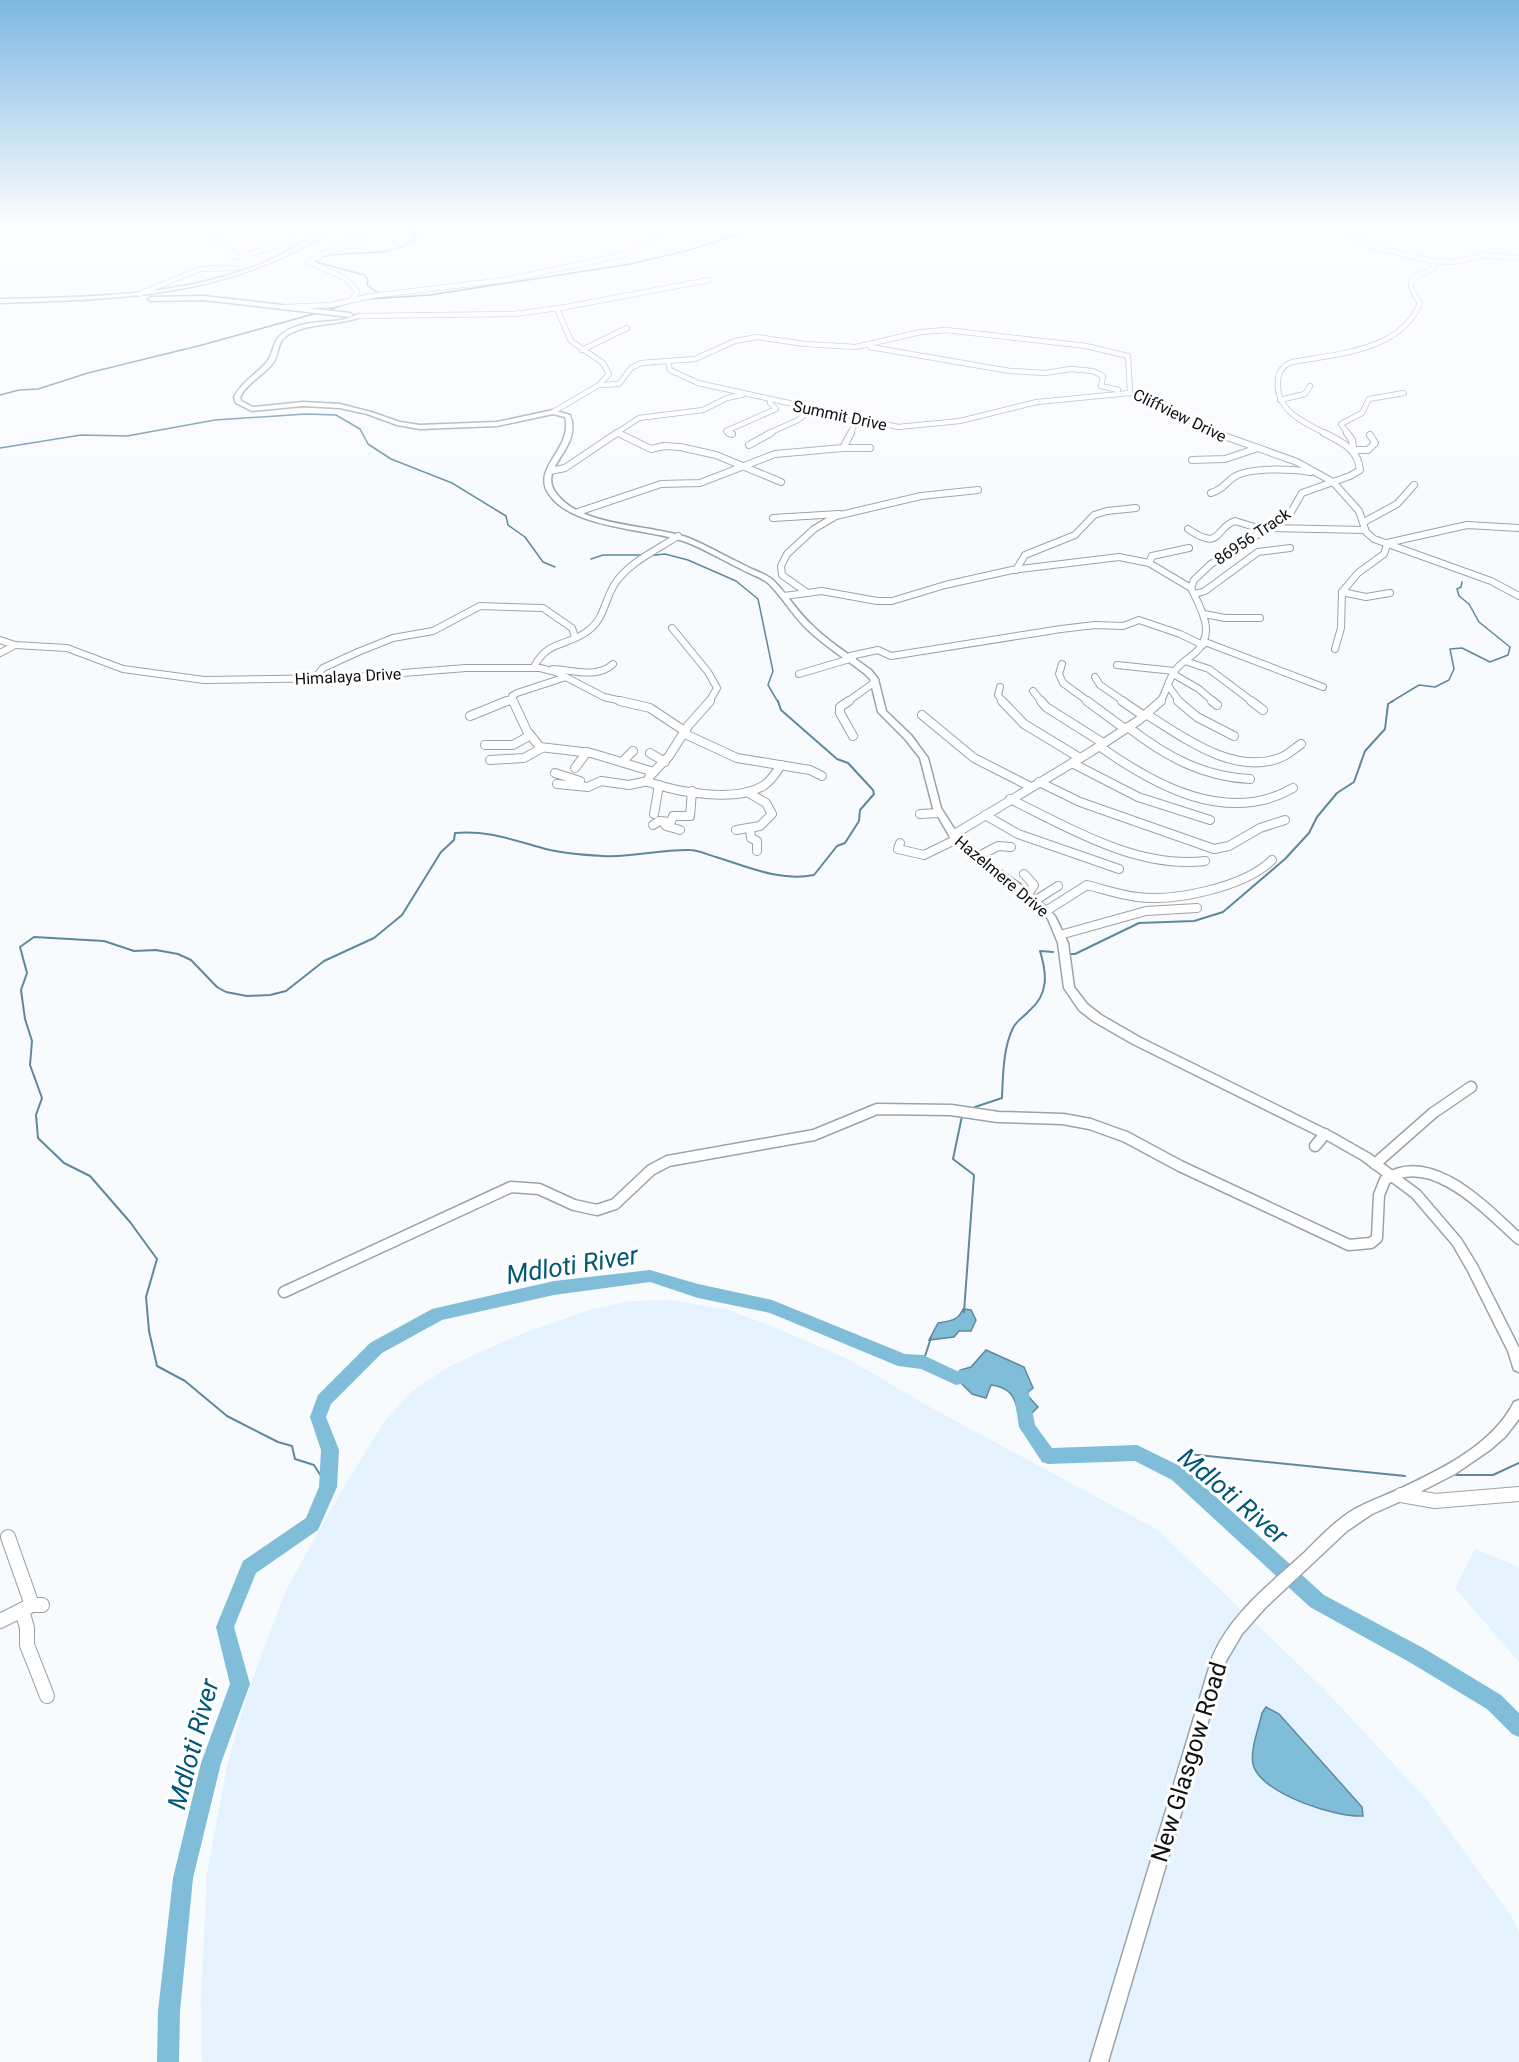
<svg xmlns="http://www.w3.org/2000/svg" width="1519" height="2062" viewBox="0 0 1519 2062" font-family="Roboto,sans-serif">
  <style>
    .built { fill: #e4f3ff }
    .water { fill: #80bdd9; stroke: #5e899d; stroke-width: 1.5 }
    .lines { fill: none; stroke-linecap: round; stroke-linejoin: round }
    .stream-far1 { stroke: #5e899d; stroke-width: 1.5 }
    .stream { stroke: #5e899d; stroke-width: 2 }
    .river { fill: #80bdd9; fill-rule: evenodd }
    .minor-far4-casing { stroke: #9ba3a9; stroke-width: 6 }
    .minor-far3-casing { stroke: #9ba3a9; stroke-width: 8 }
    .minor-far2-casing { stroke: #9ba3a9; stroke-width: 10 }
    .minor-far1-casing { stroke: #9ba3a9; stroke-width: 13 }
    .minor-casing { stroke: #9ba3a9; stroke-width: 16 }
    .tertiary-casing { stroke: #9ba3a9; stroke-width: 3 }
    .minor-far4 { stroke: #fff; stroke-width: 4.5 }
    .minor-far3 { stroke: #fff; stroke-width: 6 }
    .minor-far2 { stroke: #fff; stroke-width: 8 }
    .minor-far1 { stroke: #fff; stroke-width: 10 }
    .minor { stroke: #fff; stroke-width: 14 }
    .tertiary { fill: #fff; fill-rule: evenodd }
    .labels { text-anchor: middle; stroke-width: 6; stroke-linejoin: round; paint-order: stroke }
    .far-street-label { font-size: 16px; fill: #0d0f11; stroke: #fff }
    .near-street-label { font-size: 24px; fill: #0d0f11; stroke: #fff }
    .near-water-label { font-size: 26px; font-style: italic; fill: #025774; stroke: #fff }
  </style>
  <rect width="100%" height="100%" fill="#f8fbfe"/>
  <g class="built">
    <polygon points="672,1300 728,1310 774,1327 850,1360 928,1406 1158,1530 1324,1689 1427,1800 1512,1917 1519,1932 1519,2062 202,2062 201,1998 207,1873 227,1766 249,1688 287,1588 339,1495 384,1422 412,1391 454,1364 516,1336 589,1310 631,1301"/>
    <polygon points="1475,1549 1519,1567 1519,1662 1455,1588"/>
  </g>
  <g class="water">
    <path d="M963 1309 971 1310 976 1320 971 1331H959L954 1337 929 1340 938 1323C950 1321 958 1321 963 1309Z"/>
    <path d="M986 1350 1024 1367 1033 1388 1028 1392V1396L1038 1407 1032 1413 1018 1412C1015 1395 1008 1387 991 1385L986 1398 972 1394 957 1379 960 1370 971 1367Z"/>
    <path d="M1266 1707 1279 1714 1362 1807 1363 1816C1336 1818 1259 1793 1253 1764 1250 1749 1259 1728 1262 1713Z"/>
  </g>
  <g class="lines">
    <g class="stream-far1">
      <path d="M379 294 367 285 368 279 364 275 317 262 319 258C353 247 388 262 417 237L413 232 398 225"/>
      <polyline points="368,299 430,295 630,264 686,251 740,234 744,225"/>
      <polyline points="325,311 351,302"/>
      <polyline points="0,395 19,390 38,389 88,373 202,345 317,313"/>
      <polyline points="0,448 81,435 127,436 215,420 306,414 336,415 360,429 368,444 391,459 452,483 506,516 508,525 525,537 543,562 555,567"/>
      <polyline points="647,556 665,554 688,560 736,581 758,599 773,671 768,685 778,702"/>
      <polyline points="591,559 603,555 642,555"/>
      <polyline points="1391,702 1419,685 1435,687 1449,680 1454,669 1450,649 1462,648 1490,662 1508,655 1510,647 1479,622 1469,604 1459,596 1457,589 1461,587 1462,582"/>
    </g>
    <g class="stream">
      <polyline points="1070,954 1075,954 1139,923 1194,921 1223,912 1285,859 1309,833 1317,817 1337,793 1354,782 1365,751 1385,729 1388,704 1393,701"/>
      <path d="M975 1107 1002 1098C1003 1076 1003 1048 1013 1028 1016 1021 1024 1017 1029 1011 1049 994 1047 974 1040 951L1053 952"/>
      <polyline points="962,1116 953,1159 974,1175 964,1312"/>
      <polyline points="923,1362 931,1338"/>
      <polyline points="1178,1474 1188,1454 1405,1476"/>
      <polyline points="1456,1475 1493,1475 1519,1463"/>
      <path d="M328 1487 314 1465 295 1459 292 1446 278 1442 227 1416 185 1381 157 1366 149 1331 146 1297 157 1259 130 1222 90 1176 64 1163 38 1138 36 1115 42 1098 30 1065 32 1041 25 1019 21 990 27 973 20 947 34 937 104 941 134 951 156 950 178 954 191 960 217 987 226 992 247 996 270 995 286 991 324 961 374 938 402 915 441 852 454 840 455 833C485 830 510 839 539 847 558 853 583 855 603 856 632 858 661 849 690 850 698 850 708 855 716 857 748 867 781 882 814 875L837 846 845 843 859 821 860 810 874 794 873 790 848 763 837 759 781 710 778 701"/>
    </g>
    <g class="river">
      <polygon points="650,1270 698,1284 772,1300 905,1354 923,1355 957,1371 974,1368 980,1370 982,1375 980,1380 956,1385 921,1369 898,1366 770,1313 698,1298 650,1282 554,1295 442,1320 382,1353 331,1404 326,1417 339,1450 337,1487 318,1530 256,1573 234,1627 250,1684 221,1763 193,1878 180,2011 179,2062 157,2062 158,2011 173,1878 201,1763 230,1684 216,1627 243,1561 306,1518 319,1487 321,1450 310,1417 318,1395 370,1343 432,1309 554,1281"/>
      <polygon points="1022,1388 1028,1390 1035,1425 1052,1448 1137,1445 1184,1468 1324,1595 1425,1649 1501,1695 1519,1713 1519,1737 1512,1734 1487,1709 1411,1663 1310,1607 1172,1480 1135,1461 1048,1464 1042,1462 1019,1427 1014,1395 1016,1390"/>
    </g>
    <defs>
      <g id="minor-far4">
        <polyline points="614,225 630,225"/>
        <polyline points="1336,225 1370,246 1432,261 1454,262 1484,255 1519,258"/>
        <polyline points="334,227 363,241 322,254 309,262 345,278 357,291 353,299"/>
        <polyline points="212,239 227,244 234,256 240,257 306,237 316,237"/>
        <polyline points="139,294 200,269 236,268"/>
        <polyline points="285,307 331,305 371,296 505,280 623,255 667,230 670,225"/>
        <polyline points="359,316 514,314 566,307 709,280"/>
        <polyline points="870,347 1010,371 1045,373 1071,369 1093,371 1103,376 1101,386 1118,390"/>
        <polyline points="582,350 627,328"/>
        <polyline points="668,361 670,370 698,383 898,427 960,421 1037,402 1130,393"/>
        <polyline points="599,385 619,384 631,368 641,363 695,359 735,341 757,337 805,344 856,347 921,332 946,330 1086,346 1128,356 1130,393 1219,434"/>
        <polyline points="1280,400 1305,394 1310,386"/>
        <polyline points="553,412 599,385 609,374 603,363 571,341 557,309"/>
        <polyline points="618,433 620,434"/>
        <polyline points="615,434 639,418 703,410 727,398 742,395"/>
        <polyline points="732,434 726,431 776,409 770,403 770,399"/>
        <polyline points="767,434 798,420 812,409"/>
        <polyline points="850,434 857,420"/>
        <path d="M1327 434C1304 423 1274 410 1278 379 1279 370 1284 365 1292 362 1337 354 1401 351 1420 303 1403 279 1411 279 1434 268L1432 261"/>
        <polyline points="1348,434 1341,424 1362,413 1369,399 1404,393"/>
      </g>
      <g id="minor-far3">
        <polyline points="618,433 651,449 664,446 680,447 716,455 781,482"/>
        <polyline points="729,433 732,434"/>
        <polyline points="1216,433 1297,462 1333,482 1359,511 1366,532 1374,539 1491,581 1519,596"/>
        <polyline points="1347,433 1352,440 1354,453 1357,450 1368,450 1375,443 1370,435"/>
        <polyline points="749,445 771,433"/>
        <polyline points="843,448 870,448"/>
        <polyline points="1192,460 1225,459 1255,449"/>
        <polyline points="550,471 565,468 617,433"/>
        <path d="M1211 493C1223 490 1225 483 1234 477 1249 467 1292 469 1310 472"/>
        <polyline points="578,512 661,484 700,483 775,454 843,448 851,433"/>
        <polyline points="773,518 839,514"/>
        <polyline points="1364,522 1397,504 1414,485"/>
        <polyline points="1266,528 1365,530"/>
        <path d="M1188 529C1222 552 1214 528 1235 521L1264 530"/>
        <polyline points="1387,543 1467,525 1519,528"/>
        <polyline points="1149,563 1152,556 1189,548"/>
        <polyline points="1016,570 1025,555 1075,535 1094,515 1107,511 1136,508"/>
        <polyline points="806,592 782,575 781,566 787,554 814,529 836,516 921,496 978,490"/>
        <polyline points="1342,592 1366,597 1390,593"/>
        <polyline points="1195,594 1205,591 1258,552 1290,548"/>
        <polyline points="784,596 822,591 877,601 892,601 945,585 1012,570 1119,557 1149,563 1191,588"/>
        <polyline points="1204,614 1225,618 1260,618"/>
        <polyline points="672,628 708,672 717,688 709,702"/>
        <polyline points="0,640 15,645 67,648 123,669 204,680 339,678 466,668 540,668 556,672 604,697 626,702"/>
        <polyline points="1205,642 1323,687"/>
        <polyline points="1335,649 1341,628 1342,592 1358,573 1384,554 1387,545"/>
        <polyline points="0,653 15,645"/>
        <polyline points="850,656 878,650 891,656 1061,629 1095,625 1123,626 1139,620 1180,634 1203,645"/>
        <polyline points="1185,661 1209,669 1253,702"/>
        <polyline points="1062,664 1059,674 1063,683 1089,702"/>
        <polyline points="1117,665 1174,671"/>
        <path d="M534 667C548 639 568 647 589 630 605 618 605 597 616 582 631 561 657 550 678 536"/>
        <path d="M553 669C573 670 597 679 613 664"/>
        <polyline points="799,674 853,658"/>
        <polyline points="1173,674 1199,689 1214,702"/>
        <polyline points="1095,677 1100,685 1125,702"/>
        <polyline points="314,679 323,668 358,652 393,638 433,631 480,606 543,608 572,628 575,637"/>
        <polyline points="1000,687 998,695 1003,702"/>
        <polyline points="1169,687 1180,702"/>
        <polyline points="1033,691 1042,702"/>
        <polyline points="503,702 511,699"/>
        <polyline points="513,702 512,696 517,693 566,677"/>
        <polyline points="847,702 875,682"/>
        <path d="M1160 702C1166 693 1168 681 1174 672 1178 665 1189 658 1195 653 1217 634 1201 609 1191 588L1194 580 1211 564 1290 514 1302 493 1350 476 1360 470C1358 449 1342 442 1324 433"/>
      </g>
      <g id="minor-far2">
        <polyline points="513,701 527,731 540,747 591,753 654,772"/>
        <polyline points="620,701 650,708 686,732"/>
        <path d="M710 701 688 726 669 756 649 777 648 782C677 792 735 803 763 786 771 781 776 773 781 765"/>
        <polyline points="849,701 840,707 840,713 853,736"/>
        <polyline points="1002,701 1024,724 1080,758"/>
        <polyline points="1041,701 1046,707 1103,743"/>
        <polyline points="1087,701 1125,729"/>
        <polyline points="1122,701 1144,716"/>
        <polyline points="1178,701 1197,717 1234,736"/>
        <polyline points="1212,701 1217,705"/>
        <polyline points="1251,701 1263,710"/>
        <path d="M1146 714C1183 737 1235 777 1282 757 1289 754 1295 748 1301 744"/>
        <polyline points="922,715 974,758 1031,787"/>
        <polyline points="470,716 507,701"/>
        <path d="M1128 727C1165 756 1203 777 1250 779"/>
        <polyline points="685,734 737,758 810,770 822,776"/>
        <polyline points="485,745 513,745 529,736"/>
        <path d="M1099 746C1154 785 1227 826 1293 788"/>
        <polyline points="650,753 665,762"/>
        <polyline points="490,760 524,758 542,748"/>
        <polyline points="623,761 633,751"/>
        <polyline points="1072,763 1138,797 1210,820"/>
        <polyline points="575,768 587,752"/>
        <polyline points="555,773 580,781"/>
        <polyline points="1039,782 1080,802 1214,849 1229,846 1260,828 1285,820"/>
        <polyline points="557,784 588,787 601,781 629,785 648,781"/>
        <path d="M1010 799C1069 828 1137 869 1205 861"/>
        <polyline points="654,814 659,785"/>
        <polyline points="920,814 939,813"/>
        <polyline points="985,815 1018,834 1119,869"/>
        <polyline points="664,823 666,826 680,830"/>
        <polyline points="653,825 659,821 671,822 673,816 690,816 692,791"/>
        <polyline points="750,828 751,838 757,841 757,851"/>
        <polyline points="736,830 760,826 772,814 766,803 747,792"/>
        <polyline points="953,835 1092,751 1139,720 1161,701"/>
        <polyline points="900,843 898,849 924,855 957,839"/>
        <polyline points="977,857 998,846 1011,847"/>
        <polyline points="1024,874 1034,885 1028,894"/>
        <polyline points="1036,900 1058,886"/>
        <path d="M1046 911 1087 885C1103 889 1120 895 1137 897 1174 902 1245 887 1272 860"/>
        <polyline points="1060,935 1146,911 1197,908"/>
      </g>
      <g id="minor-far1">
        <polyline points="1315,1146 1325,1134"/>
        <polyline points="1375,1164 1433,1113 1471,1087"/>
        <path d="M284 1292 511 1187 539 1189 574 1205 597 1210 615 1204 651 1170 668 1161 814 1135 877 1109 951 1110 998 1117 1063 1119 1090 1124 1126 1137 1180 1166 1349 1245 1371 1243 1377 1238 1379 1195 1385 1180C1431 1148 1488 1211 1519 1239"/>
      </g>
      <g id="minor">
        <polyline points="1401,1495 1435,1501 1519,1494"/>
        <polyline points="8,1537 32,1605"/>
        <polyline points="22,1610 27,1628 27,1645 47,1696"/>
        <polyline points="0,1621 32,1605 42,1605"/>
      </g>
      <g id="tertiary">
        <path d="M335 225H340C331 232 319 238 309 244 211 299 109 299 0 303V299C85 297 173 297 253 267 282 256 308 239 335 225Z"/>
        <polygon points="204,296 350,313 353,315 350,317 204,300 151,301 148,299 151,297"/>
        <path d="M359 314 361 315V317C339 326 302 322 284 338 277 344 279 356 273 363 263 376 248 382 240 397L241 401 253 407 303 402 340 404 371 412 400 422 420 425 497 422 553 410 570 415C583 447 540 466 554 490 577 528 651 524 689 538 708 546 727 557 746 566 755 571 767 574 774 581 788 595 798 613 813 626 830 643 852 656 871 670L878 679 886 711 911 735 928 758 941 808 957 833 984 858 1031 892 1055 916 1068 943 1074 987 1087 1004 1101 1015 1141 1038 1335 1134 1370 1154 1420 1191 1461 1239 1477 1265 1519 1348V1372L1514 1370 1508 1351 1468 1271 1453 1245 1412 1197 1362 1160 1327 1140 1133 1044 1093 1021 1079 1010 1064 988 1058 943 1048 919 1025 896 978 862 950 837 933 808 920 758 905 739 878 712 870 679 865 674C846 659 824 646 807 629 793 616 783 598 769 584 762 577 749 574 741 569 722 560 703 548 683 541 646 528 565 529 546 489 536 465 573 447 565 417L553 414 497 426 420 429 397 425 367 414 340 408 303 406 252 411 236 403 234 397C242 382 255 375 266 363 273 356 272 345 278 338 292 321 321 323 341 320 347 319 353 316 359 314Z"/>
        <path d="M1519 1400V1419L1505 1437 1490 1450 1455 1474 1406 1499 1372 1514 1347 1531 1265 1608 1242 1634 1226 1661 1108 2062H1090L1212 1658C1230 1614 1271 1583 1305 1552 1320 1537 1335 1521 1353 1510 1367 1502 1381 1497 1395 1491 1438 1471 1492 1446 1514 1402Z"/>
      </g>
    </defs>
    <use href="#minor-far4" class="minor-far4-casing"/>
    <use href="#minor-far3" class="minor-far3-casing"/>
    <use href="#minor-far2" class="minor-far2-casing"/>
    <use href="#minor-far1" class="minor-far1-casing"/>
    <use href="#minor" class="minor-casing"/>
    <use href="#tertiary" class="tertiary-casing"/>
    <use href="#minor-far4" class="minor-far4"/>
    <use href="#minor-far3" class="minor-far3"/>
    <use href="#minor-far2" class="minor-far2"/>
    <use href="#minor-far1" class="minor-far1"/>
    <use href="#minor" class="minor"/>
    <use href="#tertiary" class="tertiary"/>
  </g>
  <linearGradient id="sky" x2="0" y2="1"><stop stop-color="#7eb8e2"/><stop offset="0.44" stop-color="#fcfdff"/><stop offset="1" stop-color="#fcfdff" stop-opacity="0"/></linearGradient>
  <rect width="1519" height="513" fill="url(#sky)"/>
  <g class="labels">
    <g class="far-street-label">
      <text transform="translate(840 415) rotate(12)" y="6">Summit Drive</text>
      <text transform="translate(1180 415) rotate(26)" y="6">Cliffview Drive</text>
      <text transform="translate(1252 536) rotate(-34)" y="6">86956 Track</text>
      <text transform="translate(348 676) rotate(-3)" y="6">Himalaya Drive</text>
      <text transform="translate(1002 876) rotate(40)" y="6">Hazelmere Drive</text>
    </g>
    <g class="near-street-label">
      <text transform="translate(1189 1762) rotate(-73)" y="8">New Glasgow Road</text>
    </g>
    <g class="near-water-label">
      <text transform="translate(572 1265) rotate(-9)" y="9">Mdloti River</text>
      <text transform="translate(1233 1496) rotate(40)" y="9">Mdloti River</text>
      <text transform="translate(193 1744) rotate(-75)" y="9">Mdloti River</text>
    </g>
  </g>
</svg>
